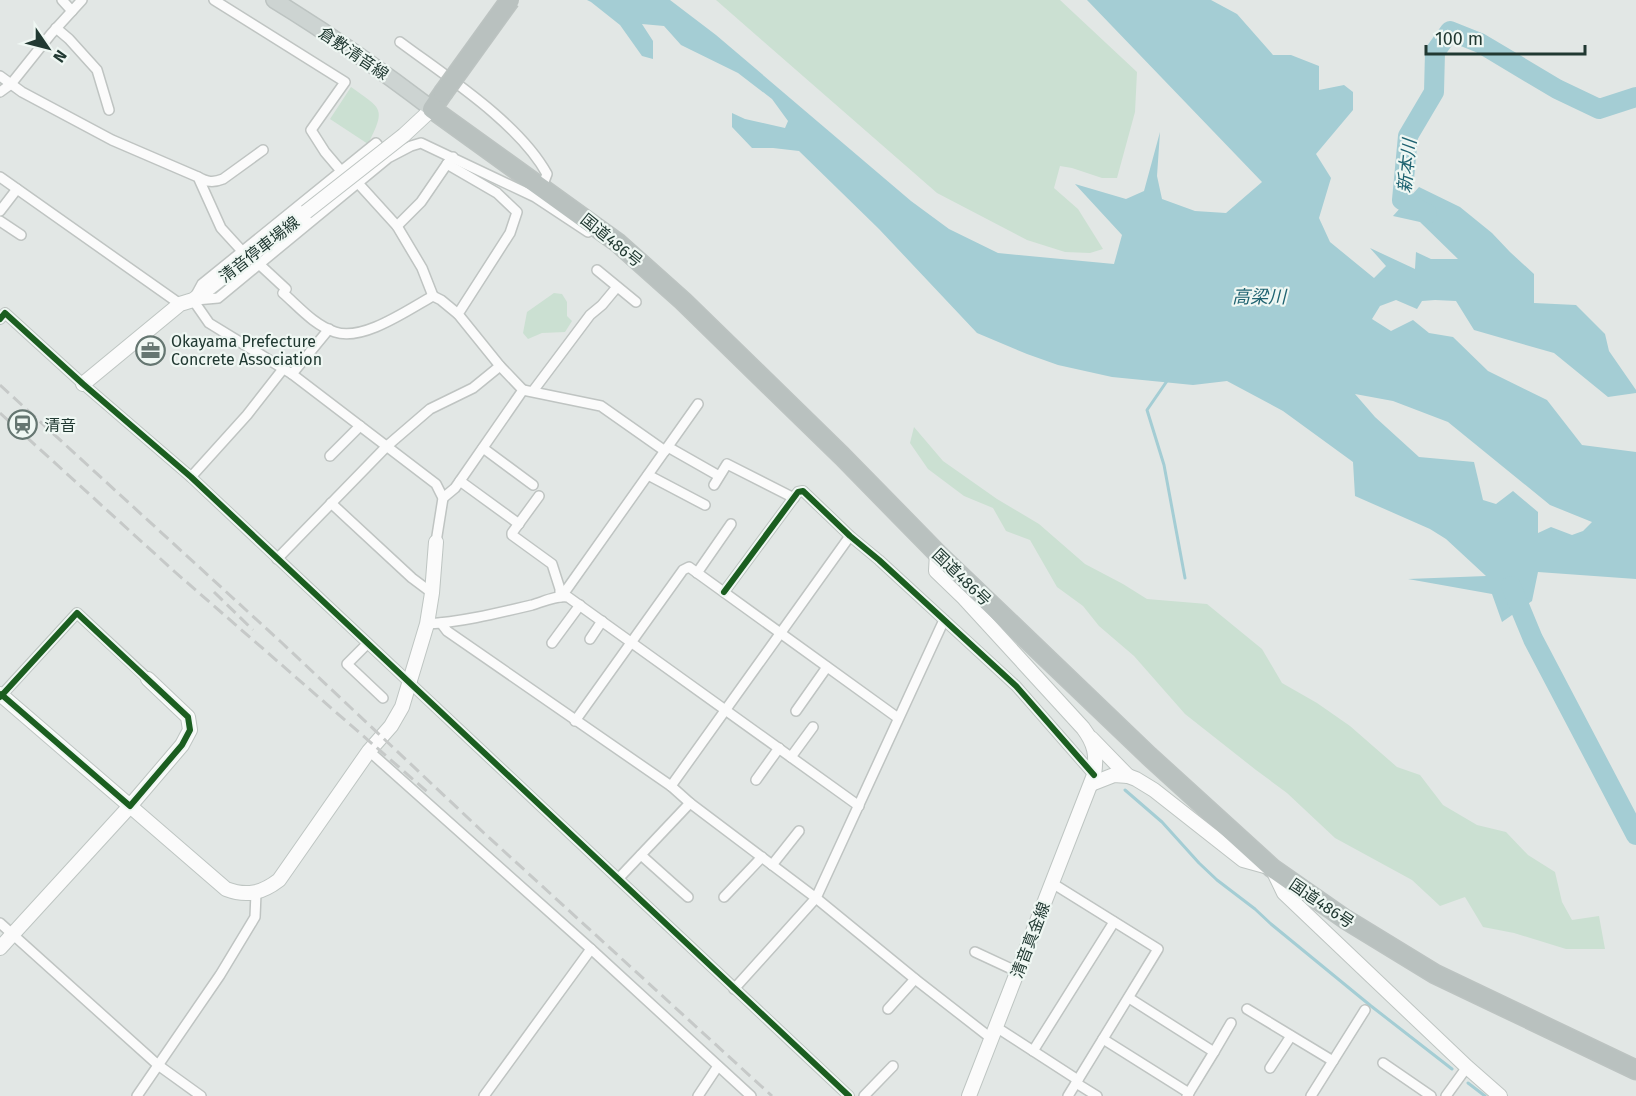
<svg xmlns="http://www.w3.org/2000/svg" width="1636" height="1096" viewBox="0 0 1636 1096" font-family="'Fira Sans','Noto Sans JP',sans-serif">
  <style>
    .green { fill: #cbe0d2 }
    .water { fill: #a4cdd4; fill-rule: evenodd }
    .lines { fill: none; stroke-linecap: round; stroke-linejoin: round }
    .stream { stroke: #a4cdd4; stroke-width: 3 }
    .river { stroke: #a4cdd4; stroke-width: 20 }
    .street-casing { stroke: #bfc4c2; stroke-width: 12 }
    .secondary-casing { stroke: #bec5c2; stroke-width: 16 }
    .primary-casing { stroke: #bcc3c1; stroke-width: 18 }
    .highway-casing { stroke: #bcc3c1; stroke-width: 21 }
    .street { stroke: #fbfbfb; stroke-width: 9 }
    .secondary { stroke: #fbfbfb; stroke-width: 14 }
    .primary { stroke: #cdd4d2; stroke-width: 15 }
    .highway { stroke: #b9c1bf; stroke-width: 18 }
    .rail { stroke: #c6c9c8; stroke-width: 3; stroke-dasharray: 12 6; stroke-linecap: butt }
    .secondary-bridge-casing { stroke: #bec5c2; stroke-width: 16; stroke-linecap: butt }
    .highway-bridge-casing { stroke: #bcc3c1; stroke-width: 21; stroke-linecap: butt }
    .secondary-bridge { stroke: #fbfbfb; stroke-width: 14 }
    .highway-bridge { stroke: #b9c1bf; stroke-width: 18 }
    .cycleway-casing { stroke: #eff7f3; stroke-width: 10 }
    .cycleway { stroke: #1b5e20; stroke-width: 6 }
    .labels { text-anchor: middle; stroke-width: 4.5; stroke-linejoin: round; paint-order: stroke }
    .street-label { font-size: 16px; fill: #213932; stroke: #eff7f3 }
    .poi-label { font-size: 16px; fill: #213932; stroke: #eff7f3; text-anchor: start }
    .water-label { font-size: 18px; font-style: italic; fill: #1f6371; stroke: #eff7f3 }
  </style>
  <rect width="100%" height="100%" fill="#e2e7e5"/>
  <g class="green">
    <polygon points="716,0 1060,0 1137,72 1135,112 1117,178 1102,178 1072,168 1060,166 1054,188 1078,209 1103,249 1090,253 1065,252 1027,240 937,193"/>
    <path d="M351 87C381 109 387 107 368 144L330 119Z"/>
    <polygon points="554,293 562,294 567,302 567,316 572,321 565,332 542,333 528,339 523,333 527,312"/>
    <polygon points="914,427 943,461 997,499 1039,524 1085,564 1123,584 1147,599 1207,604 1262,649 1282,683 1317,703 1350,726 1397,767 1420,775 1443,805 1477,825 1506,832 1528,855 1555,872 1562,902 1572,920 1599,916 1605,949 1566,949 1514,933 1483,927 1465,897 1440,906 1412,880 1335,838 1287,793 1256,770 1185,714 1134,656 1099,626 1083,606 1057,587 1030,540 1006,531 993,508 964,496 928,469 910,443"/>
  </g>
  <path class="water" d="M587 0H670L716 35 911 201 949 229 998 253 1114 264 1122 235 1075 184 1126 199 1144 191 1160 132 1157 176 1162 199 1195 211 1226 213 1262 182 1087 0H1211L1237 14 1273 55H1291L1319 66V90L1344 85 1353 92V110L1316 154 1331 178 1319 218 1330 242 1374 278 1386 266 1370 248 1415 269 1416 252 1431 259H1458L1420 222 1393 216 1419 187 1460 207 1492 233 1510 252 1534 274V303L1576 305 1605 334 1609 351 1636 390V393L1608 397 1554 353 1474 330 1456 301 1435 300 1422 301 1417 309 1396 300 1380 306 1372 319 1391 331 1413 320 1429 333 1453 337 1488 371 1547 400 1582 445 1636 452V579L1538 572 1532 601 1502 622 1492 594 1408 579 1486 576 1446 539 1430 529 1355 496 1353 462 1283 411 1227 381 1193 385 1112 377 1058 365 1027 354 977 333 879 229 799 151 773 148H752L732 127V113L745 119 785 128 788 121 772 99 738 73 681 45 664 26 642 24 653 41V59L642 56 620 25 591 2ZM1355 394 1393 401 1448 422 1550 505 1592 522 1583 531 1572 535 1551 527 1538 533V512L1513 491 1496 504 1483 500 1474 462 1419 457 1375 417Z"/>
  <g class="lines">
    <g class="stream">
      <polyline points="1167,381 1147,410 1164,465 1185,578"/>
      <polyline points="1125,790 1162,822 1199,863 1217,880 1255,909 1271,924 1371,1006 1452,1069"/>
      <polyline points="1468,1083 1485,1096"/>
    </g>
    <g class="river">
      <polyline points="1427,214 1402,200 1408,136 1434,92 1435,52 1450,31 1480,43 1557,89 1599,109 1636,97"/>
      <polyline points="1511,586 1533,639 1636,835"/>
    </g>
    <defs>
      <g id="street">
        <polyline points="62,0 72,11"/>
        <polyline points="214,0 345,82 311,130 325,152 342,172"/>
        <polyline points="56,28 69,39 97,70 109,110"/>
        <path d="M400 42C447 77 519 123 547 174L542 187"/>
        <polyline points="0,76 22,92 112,140 198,177 221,228 242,251"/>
        <polyline points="0,92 11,84 51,34 82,0"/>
        <polyline points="0,177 180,304"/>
        <path d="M198 177C207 182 213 183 223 179L263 150"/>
        <polyline points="357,182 397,226 422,268 433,296"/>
        <polyline points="0,211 17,189"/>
        <polyline points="0,221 21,235"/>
        <polyline points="397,226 421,202 447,164"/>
        <path d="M259 264 286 289 283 293C299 307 314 325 335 332 363 342 409 309 433 296L441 300 458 314"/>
        <polyline points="597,270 636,302"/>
        <polyline points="196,295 202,284 376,143 386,156"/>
        <polyline points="193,300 209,323 292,374 436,484 443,498 436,542"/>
        <polyline points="196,300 218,298 388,158 411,146 421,143 535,197 588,232"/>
        <polyline points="0,319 5,313 83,384 191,477 849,1096"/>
        <polyline points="292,374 329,329"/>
        <polyline points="523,390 601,406 665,451"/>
        <polyline points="533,391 590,315 602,305 617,287"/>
        <polyline points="668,447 719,476"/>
        <polyline points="483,448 533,485"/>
        <polyline points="330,456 360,426"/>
        <polyline points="648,475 705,505"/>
        <polyline points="191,477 247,415 283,369"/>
        <polyline points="460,481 519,524"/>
        <polyline points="714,485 727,464 794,498"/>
        <polyline points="539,496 512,533 512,535 552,564 560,589 560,597"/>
        <polyline points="443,498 455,488 523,390 500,366 458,314 510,233 517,212 497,193 447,164 453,157"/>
        <polyline points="331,503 412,578 432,593"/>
        <polyline points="277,559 387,446 430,409 473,388 500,366"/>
        <polyline points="697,573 731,524"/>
        <polyline points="724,592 798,492 803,491 850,536 879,560 1016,686 1094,775"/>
        <polyline points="562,596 698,404"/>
        <polyline points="441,623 447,631 671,786 690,803 816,898 915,979 992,1039"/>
        <path d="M427 624C462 622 498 613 532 605 543 602 556 595 568 597L859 806"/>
        <polyline points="590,639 602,621"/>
        <polyline points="552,643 580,605"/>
        <polyline points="367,644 347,664 383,698"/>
        <polyline points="0,697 77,613 148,679"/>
        <polyline points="796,711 827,667"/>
        <polyline points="575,721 683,570 689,567 898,718"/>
        <polyline points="369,751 591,949 751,1096"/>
        <polyline points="791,757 813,727"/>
        <polyline points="756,780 779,748"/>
        <polyline points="671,786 850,536"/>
        <polyline points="641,855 688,897"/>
        <polyline points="772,865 799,831"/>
        <polyline points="618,879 690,803"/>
        <polyline points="1052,883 1158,949 1068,1096"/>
        <polyline points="724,897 762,857"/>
        <polyline points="0,923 158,1065 201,1096"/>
        <polyline points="975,952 1018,972"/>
        <polyline points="734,989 816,898 944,620"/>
        <polyline points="1129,998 1214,1052 1187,1096"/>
        <polyline points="888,1009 915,979"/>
        <polyline points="1247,1009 1333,1061"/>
        <polyline points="996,1027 1078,1080"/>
        <polyline points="1103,1039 1189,1093"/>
        <polyline points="1033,1051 1114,922"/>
        <polyline points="1214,1052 1231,1023"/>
        <polyline points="1383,1063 1431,1096"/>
        <polyline points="1270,1068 1291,1036"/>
        <polyline points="1076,1083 1097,1096"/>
        <polyline points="137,1096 220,975 249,927 255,917 256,893"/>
        <polyline points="484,1096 591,949"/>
        <polyline points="698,1096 718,1066"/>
        <polyline points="864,1096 893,1066"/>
        <polyline points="1311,1096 1365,1010"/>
        <polyline points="1446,1096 1467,1067"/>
      </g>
      <g id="secondary">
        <polyline points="404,135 432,109"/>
        <polyline points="83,384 180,304 193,300 204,292 306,212"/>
        <path d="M937 553 936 571 964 598 1083 728C1095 744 1097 755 1094 775L969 1096"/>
        <polyline points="0,694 130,806 182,745 190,730 188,717 148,679"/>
        <polyline points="1091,738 1128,776"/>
        <polyline points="1091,784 1114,775 1128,776 1136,779 1154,790 1243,860 1272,868 1284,893 1467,1067 1500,1096"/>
        <path d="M0 948 130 806 226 889C247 897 262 893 279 880L369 751 391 726 402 707 427 624 432 593 436 542"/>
      </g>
      <path id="primary" d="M274 0C328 33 381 70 432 109"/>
      <polyline id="highway" points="443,93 432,109 618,243 683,301 842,456 937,553 1149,756 1272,868 1345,919 1435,974 1636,1070"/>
    </defs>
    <use href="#street" class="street-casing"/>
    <use href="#secondary" class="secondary-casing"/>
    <use href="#primary" class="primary-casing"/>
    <use href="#highway" class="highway-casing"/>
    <use href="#street" class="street"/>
    <use href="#secondary" class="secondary"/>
    <use href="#primary" class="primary"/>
    <use href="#highway" class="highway"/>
    <g class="rail">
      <polyline points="0,385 281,642 484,833 772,1096"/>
      <polyline points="0,413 175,572 431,795"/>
      <polyline points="214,592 253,630"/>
    </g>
    <defs>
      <polyline id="secondary-bridge" points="306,212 404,135"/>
      <polyline id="highway-bridge" points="443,93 510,0"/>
    </defs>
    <use href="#secondary-bridge" class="secondary-bridge-casing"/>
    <use href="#highway-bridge" class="highway-bridge-casing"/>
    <use href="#secondary-bridge" class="secondary-bridge"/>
    <use href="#highway-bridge" class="highway-bridge"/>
    <defs>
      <g id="cycleway">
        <polyline points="0,319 5,313 83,384 191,477 849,1096"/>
        <polyline points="724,592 798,492 803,491 850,536 879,560 1016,686 1094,775"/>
        <polyline points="0,694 2,695 130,806 182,745 190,730 188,717 77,613 2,695 0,697"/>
      </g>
    </defs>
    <use href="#cycleway" class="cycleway-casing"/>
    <use href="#cycleway" class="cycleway"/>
  </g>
  <defs>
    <symbol id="office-ring" viewBox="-11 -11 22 22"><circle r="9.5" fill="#eff7f3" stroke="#657671" stroke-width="1.5"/><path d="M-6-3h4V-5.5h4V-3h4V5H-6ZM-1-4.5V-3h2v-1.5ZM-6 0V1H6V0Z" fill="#657671"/></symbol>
    <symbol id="station-ring" viewBox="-11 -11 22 22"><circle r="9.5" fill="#eff7f3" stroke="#657671" stroke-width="1.5"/><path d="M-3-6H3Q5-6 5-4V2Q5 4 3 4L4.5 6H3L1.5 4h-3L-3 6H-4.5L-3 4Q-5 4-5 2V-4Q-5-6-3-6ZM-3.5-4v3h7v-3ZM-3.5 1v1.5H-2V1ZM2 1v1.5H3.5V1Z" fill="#657671"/></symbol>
  </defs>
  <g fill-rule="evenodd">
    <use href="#office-ring" x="134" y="334" width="33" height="33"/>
    <use href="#station-ring" x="6" y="408" width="33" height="33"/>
  </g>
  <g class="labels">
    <g class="street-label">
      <text transform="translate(354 53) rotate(34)" y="6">倉敷清音線</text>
      <text transform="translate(612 240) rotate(39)" y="6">国道486号</text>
      <text transform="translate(259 249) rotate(-38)" y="6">清音停車場線</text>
      <text transform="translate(962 577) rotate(44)" y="6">国道486号</text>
      <text transform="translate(1322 903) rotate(34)" y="6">国道486号</text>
      <text transform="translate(1030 940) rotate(-69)" y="6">清音真金線</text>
    </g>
    <g class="poi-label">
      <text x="171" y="347">Okayama Prefecture<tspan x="171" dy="18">Concrete Association</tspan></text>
      <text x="44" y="431">清音</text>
    </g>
    <g class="water-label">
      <text transform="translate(1407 166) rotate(-84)" y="6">新本川</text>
      <text x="1259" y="303">高梁川</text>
    </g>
  </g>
  <g transform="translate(48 48) rotate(125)" stroke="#eff7f3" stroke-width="4.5" paint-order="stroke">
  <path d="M0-4.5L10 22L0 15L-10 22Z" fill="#213932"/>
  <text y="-9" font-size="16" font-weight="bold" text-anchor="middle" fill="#213932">N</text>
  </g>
  <path d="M1426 45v9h159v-9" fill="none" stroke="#213932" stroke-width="3"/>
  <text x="1435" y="45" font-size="18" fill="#213932" stroke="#eff7f3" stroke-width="4.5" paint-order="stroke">100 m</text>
</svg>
